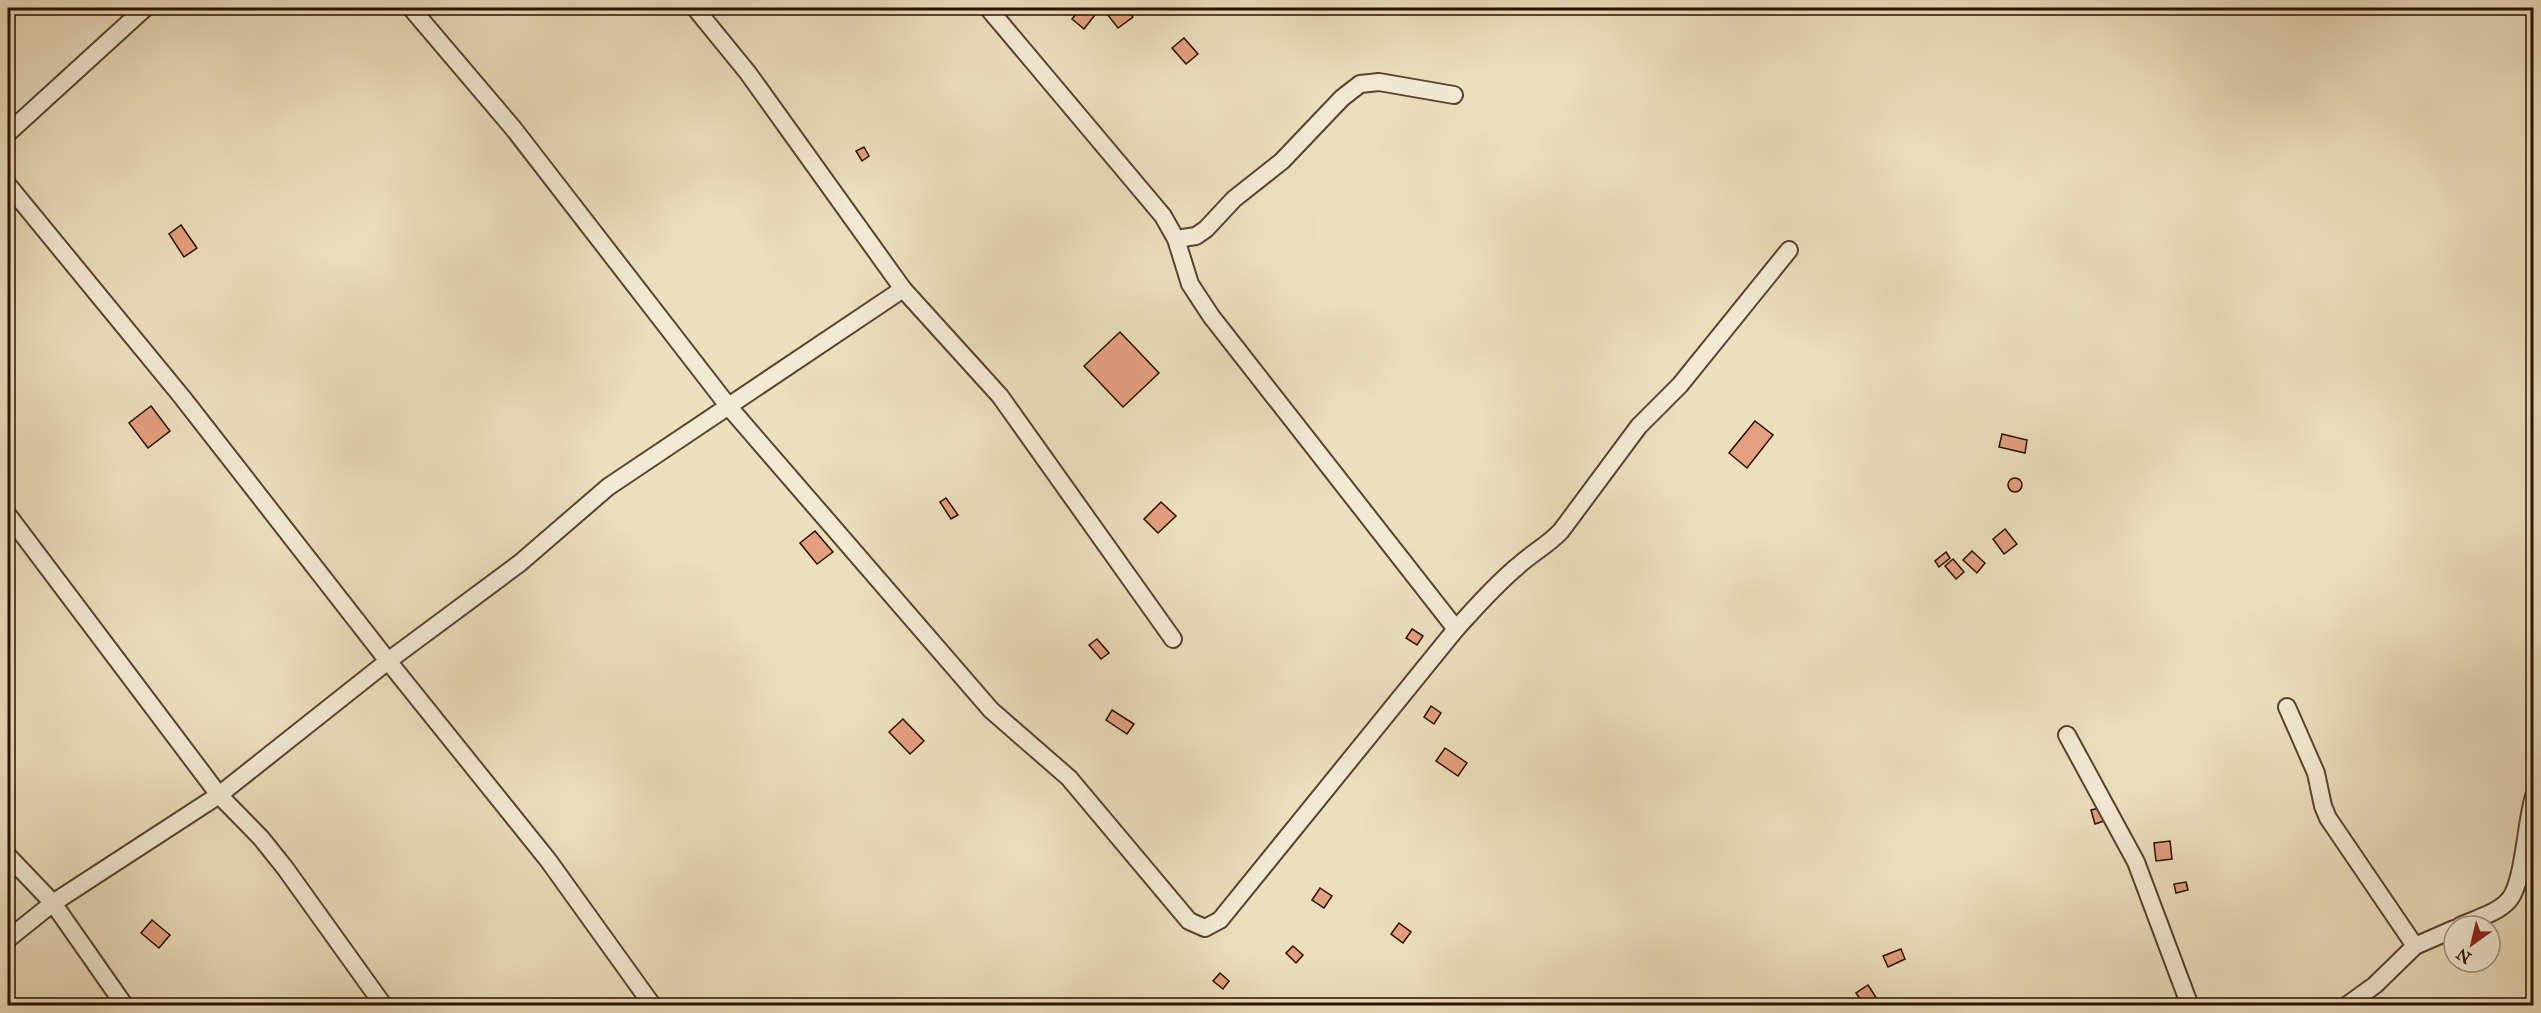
<svg xmlns="http://www.w3.org/2000/svg" width="2541" height="1013" viewBox="0 0 2541 1013" font-family="'IM FELL Great Primer',serif">
  <style>
    .building { fill: #e49f7f; stroke: #280f00; stroke-width: 1.5 }
    .lines { fill: none; stroke-linecap: round; stroke-linejoin: round }
    .street-casing { stroke: #59432f; stroke-width: 20 }
    .street { stroke: #f2ead4; stroke-width: 16 }
  </style>
  <rect width="100%" height="100%" fill="#ebdfbd"/>
  <filter id="stains"><feTurbulence type="fractalNoise" baseFrequency=".00333" numOctaves="4"/><feColorMatrix values="0 0 0 0 .2 0 0 0 0 .09 0 0 0 0 .02 0 0 0 .5 -.17"/></filter>
  <radialGradient id="worn" r=".72"><stop offset=".6" stop-color="#630" stop-opacity="0"/><stop offset="1" stop-color="#630" stop-opacity=".3"/></radialGradient>
  <g class="building">
    <polygon points="1081,8 1086,8 1095,15 1084,29 1072,19"/>
    <polygon points="1115,8 1126,8 1133,17 1118,28 1107,14"/>
    <polygon points="1184,38 1198,54 1186,64 1172,48"/>
    <polygon points="864,147 869,156 862,161 856,151"/>
    <polygon points="181,225 197,248 184,257 169,234"/>
    <polygon points="1120,332 1159,373 1123,407 1084,366"/>
    <polygon points="151,406 170,431 148,448 129,423"/>
    <polygon points="1755,421 1773,435 1747,468 1729,453"/>
    <polygon points="2002,434 2027,440 2025,453 1999,447"/>
    <circle cx="2015" cy="485" r="7"/>
    <polygon points="946,498 958,515 951,519 940,502"/>
    <polygon points="1161,502 1176,516 1158,533 1144,519"/>
    <polygon points="2005,529 2017,544 2004,554 1993,539"/>
    <polygon points="815,531 833,552 817,564 800,543"/>
    <polygon points="1972,551 1985,563 1977,573 1963,560"/>
    <polygon points="1946,552 1950,558 1939,567 1935,561"/>
    <polygon points="1953,559 1964,572 1956,579 1945,566"/>
    <polygon points="1412,629 1423,636 1417,645 1406,638"/>
    <polygon points="1097,639 1109,653 1101,659 1089,645"/>
    <polygon points="1431,706 1441,713 1434,724 1424,717"/>
    <polygon points="1112,710 1134,724 1127,734 1106,720"/>
    <polygon points="903,719 924,741 910,754 889,732"/>
    <polygon points="1445,748 1467,763 1458,776 1436,761"/>
    <polygon points="2103,807 2107,820 2095,824 2091,810"/>
    <polygon points="2170,841 2172,859 2156,861 2154,843"/>
    <polygon points="2186,882 2188,890 2176,893 2174,884"/>
    <polygon points="1320,888 1332,896 1324,908 1312,900"/>
    <polygon points="152,920 170,935 159,948 141,933"/>
    <polygon points="1399,923 1411,932 1403,943 1391,934"/>
    <polygon points="1293,946 1303,955 1296,963 1286,953"/>
    <polygon points="1901,949 1905,959 1888,967 1883,956"/>
    <polygon points="1220,973 1229,981 1223,989 1213,981"/>
    <polygon points="1868,985 1877,999 1865,1006 1856,993"/>
  </g>
  <g class="lines">
    <defs>
      <g id="street">
        <path d="M411 8 513 128 729 407 991 710 1069 778 1189 921 1205 928 1220 920 1456 629C1476 607 1495 585 1518 566 1532 553 1548 545 1561 531L1639 426 1680 385 1789 250"/>
        <polyline points="695,8 748,73 903,289 1000,396 1173,639"/>
        <polyline points="988,8 1163,216 1176,239 1190,284 1211,316 1456,629"/>
        <polyline points="8,133 145,8"/>
        <polyline points="8,185 182,397 388,661 548,860 653,1006"/>
        <polyline points="1176,239 1196,236 1206,229 1234,199 1282,161 1342,98 1360,84 1379,82 1454,95"/>
        <polyline points="8,515 219,795 261,838 285,868 384,1006"/>
        <polyline points="2287,707 2316,773 2323,806 2328,818 2415,946"/>
        <polyline points="2067,735 2136,862 2190,1006"/>
        <polyline points="8,856 53,903 125,1006"/>
        <path d="M2460 926C2475 919 2498 913 2509 900 2524 883 2526 821 2534 796"/>
        <polyline points="8,939 53,903 219,795 388,661 520,563 608,487 903,289"/>
        <polyline points="2346,1006 2375,985 2415,946 2454,929"/>
      </g>
    </defs>
    <use href="#street" class="street-casing"/>
    <use href="#street" class="street"/>
  </g>
  <rect width="2541" height="1013" fill="none" stroke="#ebdfbd" stroke-width="30"/>
  <rect x="9" y="9" width="2523" height="995" fill="none" stroke="#280f00" stroke-width="3"/>
  <rect x="15" y="15" width="2511" height="983" fill="none" stroke="#280f00" stroke-width="1.5"/>
  <g transform="translate(2472 944) rotate(214)"><circle r="28" fill="#f2ead4" stroke="#a1927f" stroke-width="1.5"/>
  <path d="M0-4.5L10 22L0 15L-10 22Z" fill="#8f2418"/>
  <text y="-9" font-size="16" font-weight="bold" text-anchor="middle" fill="#280f00">N</text>
  </g>
  <rect width="100%" height="100%" filter="url(#stains)"/>
  <rect width="100%" height="100%" fill="url(#worn)"/>
</svg>
